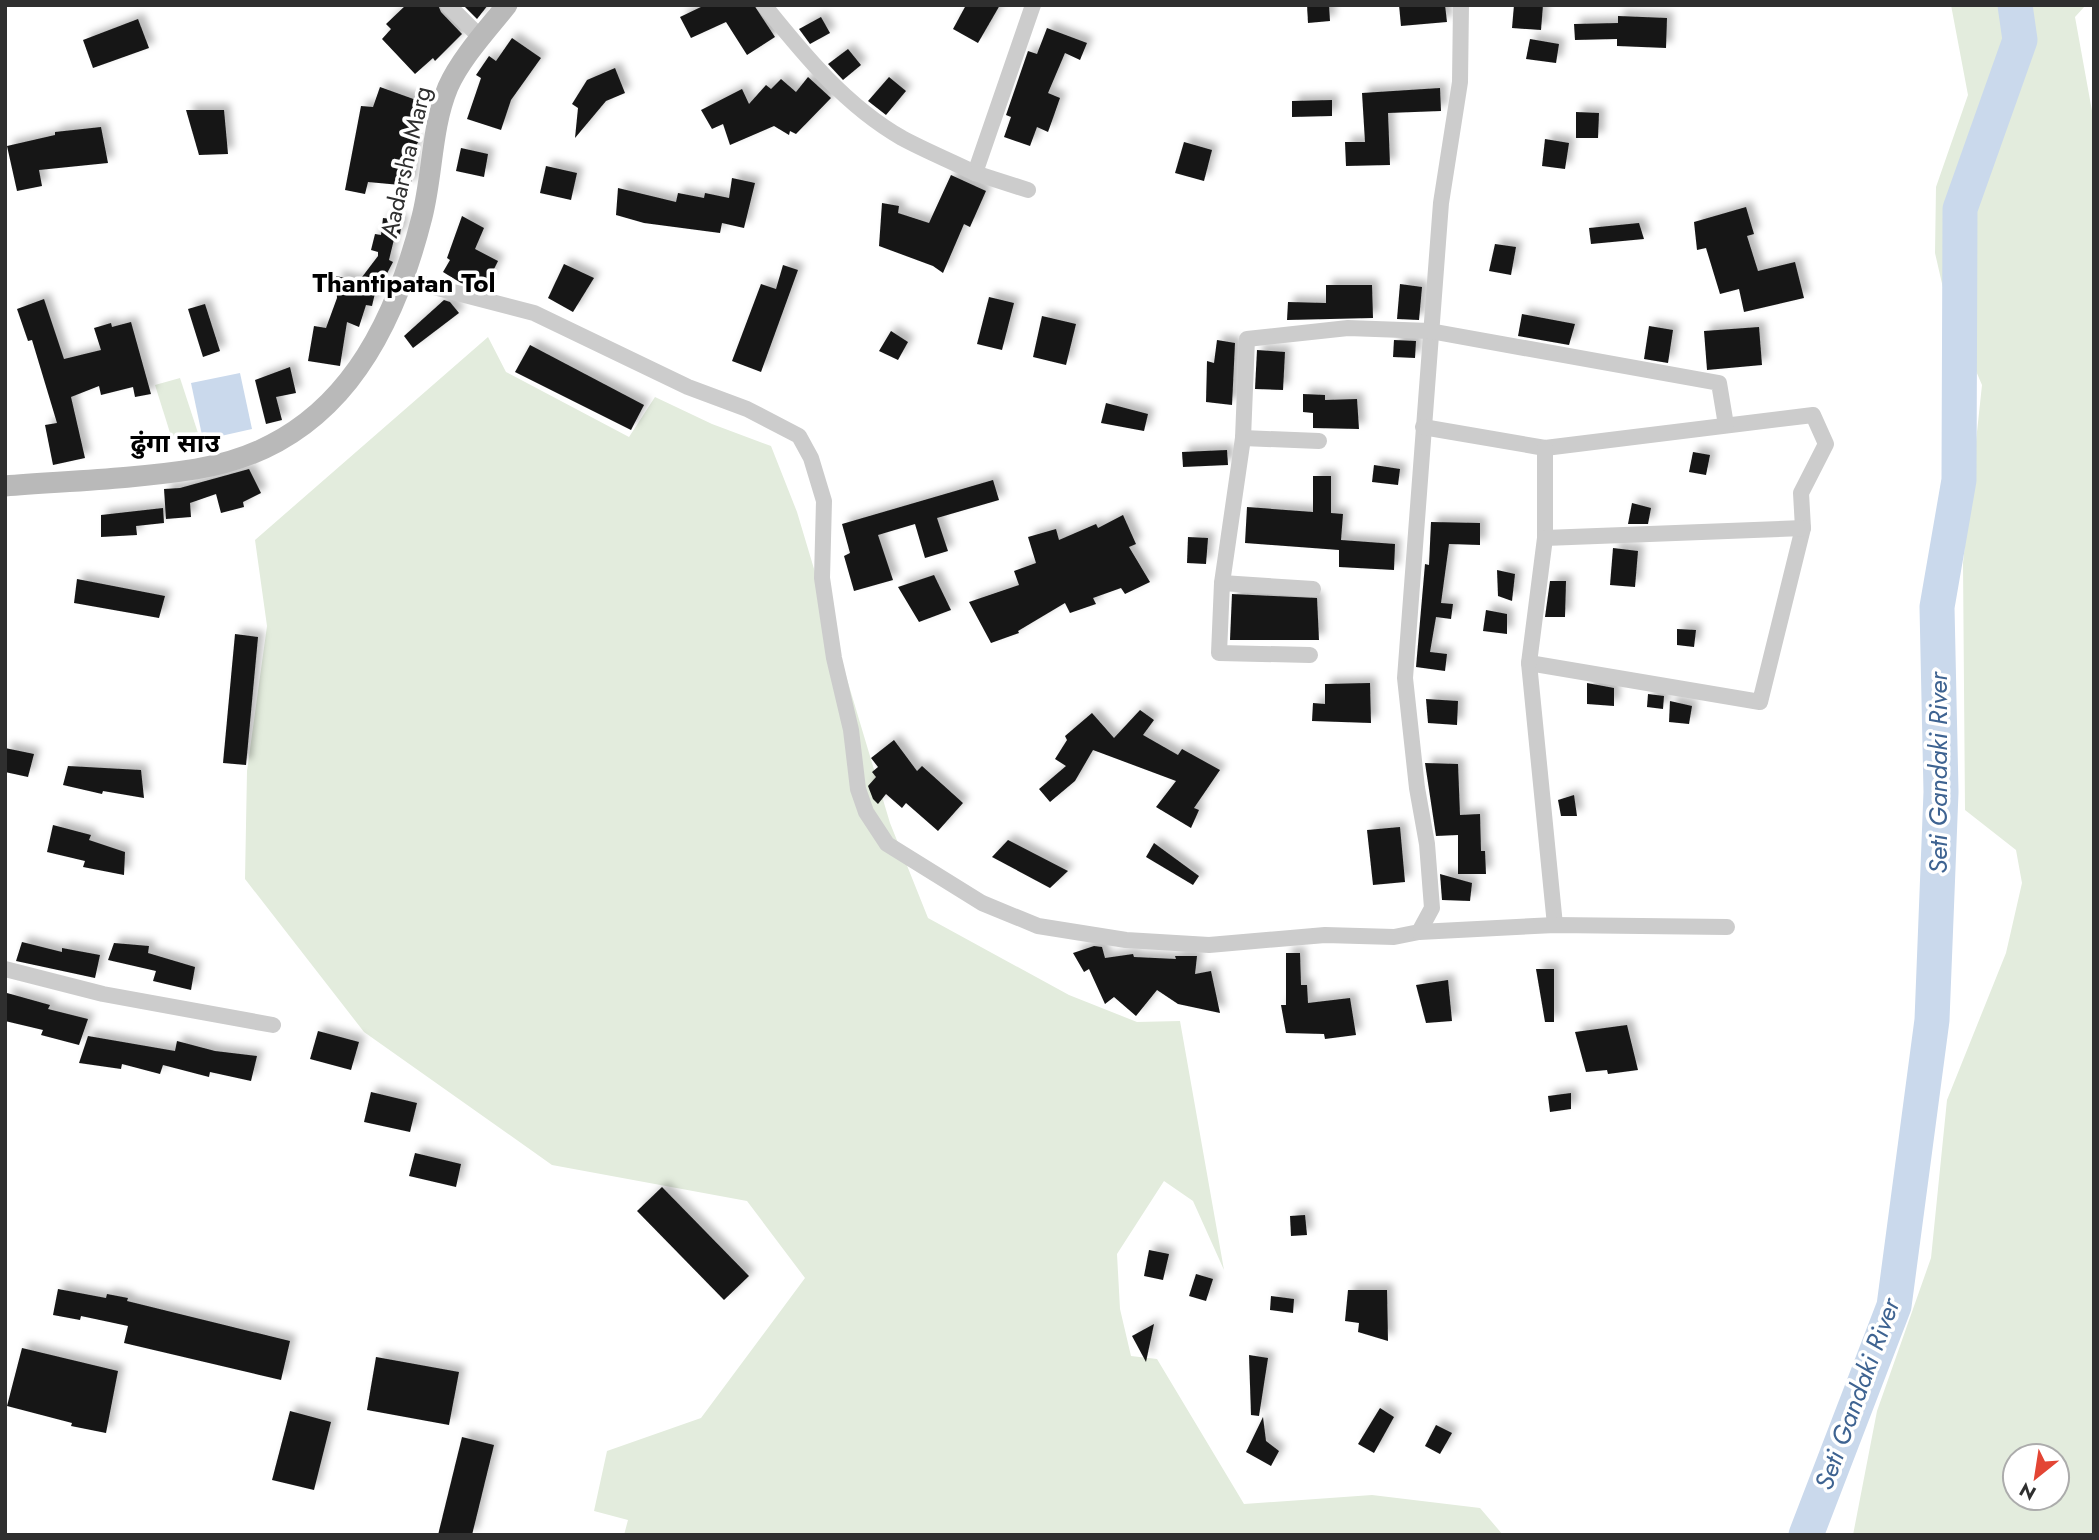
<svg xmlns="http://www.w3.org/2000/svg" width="2099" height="1540" viewBox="0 0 2099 1540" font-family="Jost,'Noto Sans Devanagari',sans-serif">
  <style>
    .green { fill: #e3ecdd; fill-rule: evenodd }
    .water { fill: #cad9ec }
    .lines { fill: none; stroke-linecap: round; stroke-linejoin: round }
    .river { stroke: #cad9ec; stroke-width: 35 }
    .building { fill: #161616; filter: url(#shadow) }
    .minor { stroke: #ccc; stroke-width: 16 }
    .secondary { stroke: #b9b9b9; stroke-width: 21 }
    .labels { text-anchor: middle; stroke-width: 7; stroke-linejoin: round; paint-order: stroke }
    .street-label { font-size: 24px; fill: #2f2f2f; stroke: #fff }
    .neighbourhood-label { font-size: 26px; font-weight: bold; fill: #000; stroke: #fff }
    .water-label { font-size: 26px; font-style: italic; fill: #3e6391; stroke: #fff }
  </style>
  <defs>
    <filter id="shadow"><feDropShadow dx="6" dy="-6" stdDeviation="3.5" flood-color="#0004"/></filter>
  </defs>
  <rect width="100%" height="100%" fill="#fff"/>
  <g class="green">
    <path d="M1951 5H2094L2085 6 2075 17 2094 122V1535H1853L1877 1411 1931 1258 1947 1100 2006 953 2022 883 2016 850 1965 810 1963 563 1982 385 1946 301 1935 253 1936 187 1968 95ZM2015 1456H2057V1498H2015Z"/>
    <polygon points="488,337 506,372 629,437 655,397 712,424 771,446 797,512 890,823 928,918 1069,995 1137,1022 1180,1021 1224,1270 1193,1201 1164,1181 1117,1254 1120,1309 1131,1356 1157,1359 1244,1504 1372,1495 1480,1508 1503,1535 624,1535 628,1520 594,1511 607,1451 701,1418 805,1278 747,1201 552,1165 364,1032 245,879 247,771 267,626 255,540"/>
    <polygon points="180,378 198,433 171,436 155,385"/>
  </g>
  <polygon class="water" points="240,373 252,429 203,440 191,383"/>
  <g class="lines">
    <polyline class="river" points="1806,1535 1894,1306 1932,1020 1941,792 1937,607 1959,480 1960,209 2020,40 2015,5"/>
  </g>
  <g class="building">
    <polygon points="406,5 438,5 441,12 462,34 435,61 433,58 415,74 382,39 391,29 386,24"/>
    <polygon points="463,5 488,5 477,19"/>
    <polygon points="705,5 754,5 775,37 747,55 726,22 691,38 680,17"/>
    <polygon points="966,5 1000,5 978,43 953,29"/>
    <polygon points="1307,5 1329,5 1330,21 1308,23"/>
    <polygon points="1399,5 1445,5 1447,22 1401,26"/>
    <polygon points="1514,5 1543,5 1541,30 1512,28"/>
    <polygon points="1618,16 1667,18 1666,48 1617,46 1617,39 1575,40 1574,24 1618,23"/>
    <polygon points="821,17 830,33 810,44 799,29"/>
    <polygon points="138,19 149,48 93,68 83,40"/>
    <polygon points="1047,28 1087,43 1080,60 1065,53 1048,93 1060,98 1053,118 1048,132 1037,127 1030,146 1004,137 1011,117 1006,115 1028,51 1037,54"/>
    <polygon points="512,38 541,58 511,100 501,130 467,119 481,78 476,75 489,56 496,61"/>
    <polygon points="1530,39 1559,44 1556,63 1526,59"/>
    <polygon points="848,49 861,65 843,80 828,64"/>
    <polygon points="615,68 625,93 606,101 575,138 578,108 572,104 587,80"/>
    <polygon points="808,77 831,98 796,134 790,131 789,135 774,126 730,145 723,124 712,129 701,110 742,89 749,104 766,85 771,89 781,79 796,92"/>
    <polygon points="889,77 906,91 886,115 868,101"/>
    <polygon points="380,87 419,101 406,136 418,142 414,150 411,186 368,182 365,194 345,190 361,106 373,107"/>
    <polygon points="1440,88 1441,111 1388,113 1390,165 1346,166 1345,142 1365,142 1362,93"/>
    <polygon points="1332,100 1332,116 1292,117 1292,101"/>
    <polygon points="186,110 224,110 228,154 199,155"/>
    <polygon points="1576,112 1599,113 1598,138 1576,138"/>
    <polygon points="101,127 108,163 39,170 42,186 17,191 7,146 55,135 55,132"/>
    <polygon points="1545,139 1569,143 1565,169 1542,166"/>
    <polygon points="1184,142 1212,150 1204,181 1175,173"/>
    <polygon points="461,148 488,154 484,177 456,171"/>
    <polygon points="546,166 577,173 571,200 540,193"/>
    <polygon points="951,175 986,191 970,227 964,224 943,273 933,266 879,246 882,203 899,206 898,213 929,223"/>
    <polygon points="732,178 755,183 744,228 722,223 720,233 644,223 616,215 618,188 676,202 678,193 704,198 705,193 729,198"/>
    <polygon points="1746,207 1754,234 1747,236 1758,271 1795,262 1804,298 1744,312 1739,289 1720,294 1706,248 1697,250 1694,222"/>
    <polygon points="462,216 484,228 475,249 498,261 484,289 461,283 443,272 450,260 447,258"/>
    <polygon points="383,218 402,220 400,235 395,235 389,260 393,262 383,281 378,280 372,306 366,305 359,327 347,322 340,366 308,361 314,326 326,328 337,298 336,276 359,281 378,256 378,252 371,250 375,234 381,235"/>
    <polygon points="1639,223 1644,239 1591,244 1589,228"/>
    <polygon points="1495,244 1516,247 1511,275 1489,271"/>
    <polygon points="564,264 594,278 573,312 548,298"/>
    <polygon points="783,265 798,270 761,372 732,361 761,284 776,289"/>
    <polygon points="1400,284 1422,287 1419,320 1397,319"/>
    <polygon points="1326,285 1372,285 1373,318 1287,320 1288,302 1326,303"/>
    <polygon points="989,297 1014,303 1002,350 977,344"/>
    <polygon points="44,299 64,359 101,350 94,328 111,323 112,327 131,322 151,394 135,397 133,387 101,395 99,386 71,397 85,458 53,465 45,425 57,423 32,340 28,341 17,309"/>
    <polygon points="444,300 450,302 459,313 413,348 404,336"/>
    <polygon points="205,304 220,351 203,357 188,309"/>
    <polygon points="1522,314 1575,324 1569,345 1518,336"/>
    <polygon points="1042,316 1076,324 1066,365 1033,357"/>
    <polygon points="1649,326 1673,330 1668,363 1644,359"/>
    <polygon points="1759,327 1762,365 1707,370 1704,331"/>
    <polygon points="891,331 908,342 898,360 879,351"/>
    <polygon points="1217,340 1235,343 1232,405 1206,402 1207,361 1214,363"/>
    <polygon points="1394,340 1416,341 1415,358 1393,357"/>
    <polygon points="530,345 644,405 631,430 515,372"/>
    <polygon points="1257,350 1285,352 1283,390 1255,389"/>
    <polygon points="290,367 296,393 276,397 282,420 266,424 255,380"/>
    <polygon points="1303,394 1325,395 1325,400 1357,399 1359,429 1313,428 1313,413 1303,412"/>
    <polygon points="1106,403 1148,414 1144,431 1101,423"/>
    <polygon points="1227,450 1228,465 1183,467 1182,452"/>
    <polygon points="1693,452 1710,455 1706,475 1689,472"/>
    <polygon points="1374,465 1400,469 1398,485 1372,482"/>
    <polygon points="249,469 261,493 243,502 244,507 221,513 216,494 190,503 191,517 166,519 164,489 180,488"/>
    <polygon points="1313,476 1331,476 1331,513 1343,514 1341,540 1395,544 1394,570 1339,567 1339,550 1245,543 1247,507 1313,512"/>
    <polygon points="993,480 999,500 937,518 948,551 925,558 915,524 878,535 893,580 854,591 844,556 850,553 842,524"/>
    <polygon points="1632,503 1651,508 1648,524 1628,524"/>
    <polygon points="163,508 164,523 136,526 137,535 101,537 101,515"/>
    <polygon points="1123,515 1136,544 1129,547 1150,582 1125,594 1121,588 1093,598 1096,604 1070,613 1065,603 1018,631 1019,633 991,643 969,602 1019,585 1014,571 1036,563 1028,537 1056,529 1059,540 1096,524 1098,528"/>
    <polygon points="1431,522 1480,523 1480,545 1449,544 1441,603 1453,604 1451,619 1436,617 1430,652 1447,654 1445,671 1416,667 1425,564 1429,565"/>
    <polygon points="1188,537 1208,538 1206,564 1187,563"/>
    <polygon points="1613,548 1638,551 1635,587 1610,585"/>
    <polygon points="1497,570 1515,574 1512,601 1498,596"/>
    <polygon points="934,575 951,610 919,622 898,587"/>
    <polygon points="77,579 165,596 159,618 74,603"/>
    <polygon points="1550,581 1566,581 1565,617 1545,617"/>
    <polygon points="1232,594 1317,598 1319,640 1230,640"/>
    <polygon points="1486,610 1507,614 1507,634 1483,631"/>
    <polygon points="1677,629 1696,630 1694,647 1677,645"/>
    <polygon points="235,634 258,637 246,765 223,763"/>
    <polygon points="1370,683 1371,723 1312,721 1313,703 1325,704 1325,684"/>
    <polygon points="1587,683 1614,688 1614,706 1587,704"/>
    <polygon points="1648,694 1664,696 1663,709 1647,707"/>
    <polygon points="1426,699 1458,701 1457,725 1428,723"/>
    <polygon points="1670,701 1692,706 1689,724 1669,722"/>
    <polygon points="1140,710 1154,720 1143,735 1178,755 1182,749 1220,770 1194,808 1199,810 1191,828 1156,807 1176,781 1093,750 1075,781 1050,802 1039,789 1066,766 1055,759 1067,740 1065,736 1092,713 1114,738"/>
    <polygon points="894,740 917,771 922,766 963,803 938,831 906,803 902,808 886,794 878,804 873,799 868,786 876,777 872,772 878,767 871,758"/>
    <polygon points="5,748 34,754 28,777 5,772"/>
    <polygon points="1425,763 1458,764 1460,815 1480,814 1481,851 1485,851 1486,874 1458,874 1458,835 1436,836"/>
    <polygon points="68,766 141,770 144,798 103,791 102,794 63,785"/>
    <polygon points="1574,795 1577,816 1561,816 1558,800"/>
    <polygon points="53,825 91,835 89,840 125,852 124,875 83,867 85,861 47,852"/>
    <polygon points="1400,827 1405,882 1373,885 1367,830"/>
    <polygon points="1008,840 1068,871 1050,888 992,857"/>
    <polygon points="1154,843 1199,876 1193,885 1146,857"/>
    <polygon points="1440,874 1472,883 1470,901 1442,900"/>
    <polygon points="22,942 62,952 62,948 100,955 95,978 16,961"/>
    <polygon points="114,943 149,946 148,953 195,967 191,990 153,981 156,971 108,960"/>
    <polygon points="1094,946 1102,947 1105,958 1133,954 1134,957 1176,959 1175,956 1197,956 1195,974 1211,971 1220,1013 1178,1004 1157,990 1136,1016 1114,997 1105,1004 1089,969 1084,972 1073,953"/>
    <polygon points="1286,953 1300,953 1301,985 1307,985 1308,1003 1350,998 1356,1035 1325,1039 1324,1034 1286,1033 1281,1005 1286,1005"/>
    <polygon points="1536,969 1554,969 1554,1022 1545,1022"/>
    <polygon points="1448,980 1452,1021 1426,1023 1416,985"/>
    <polygon points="7,993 50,1005 48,1009 88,1019 79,1045 41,1035 43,1030 5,1021"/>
    <polygon points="1627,1025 1638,1070 1608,1074 1607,1070 1586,1072 1575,1032"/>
    <polygon points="318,1031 359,1042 351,1070 310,1059"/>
    <polygon points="88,1036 175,1051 177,1041 215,1051 257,1056 251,1081 210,1072 209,1077 163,1065 160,1074 122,1064 121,1069 79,1063"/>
    <polygon points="371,1092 417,1103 410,1132 364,1122"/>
    <polygon points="1571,1093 1571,1109 1550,1112 1548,1096"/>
    <polygon points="415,1153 461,1164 456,1187 409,1176"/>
    <polygon points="662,1187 749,1276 724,1300 637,1211"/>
    <polygon points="1305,1215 1307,1235 1291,1236 1290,1216"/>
    <polygon points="1149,1250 1169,1254 1163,1280 1144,1276"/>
    <polygon points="1196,1274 1213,1279 1206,1301 1189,1296"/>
    <polygon points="58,1289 106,1298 107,1294 128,1298 127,1301 290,1341 281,1380 124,1343 128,1326 81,1316 80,1320 53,1315"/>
    <polygon points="1348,1290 1387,1290 1388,1341 1358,1332 1359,1323 1345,1321"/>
    <polygon points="1271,1296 1294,1299 1293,1313 1270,1310"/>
    <polygon points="1154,1324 1146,1362 1132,1336"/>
    <polygon points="22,1348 118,1371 106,1433 71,1426 72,1423 7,1406"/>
    <polygon points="1249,1355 1268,1358 1259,1416 1251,1415"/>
    <polygon points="376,1357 459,1372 449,1425 367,1410"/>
    <polygon points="1380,1408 1394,1417 1374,1453 1358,1444"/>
    <polygon points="290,1411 331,1422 314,1490 272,1480"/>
    <polygon points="1263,1417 1266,1441 1279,1451 1271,1466 1246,1452"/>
    <polygon points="1436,1425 1452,1433 1440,1454 1425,1446"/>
    <polygon points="462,1437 494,1445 472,1535 438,1535"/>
  </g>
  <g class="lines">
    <g class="minor">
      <polyline points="448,5 481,38"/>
      <path d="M764 5C804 55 846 106 902 138 926 151 951 161 975 173L1033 5"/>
      <polyline points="975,173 1028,190"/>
      <polyline points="403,279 534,313 688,387 747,409 799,436 811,458 824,501 822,578 834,658 851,730 858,789 866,812 887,844 982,903 1038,926 1126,940 1209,945 1325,935 1394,937 1419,932 1432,908 1427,844 1417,788 1405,678 1441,203 1460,82 1461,5"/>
      <polyline points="1423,427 1545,448 1813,415 1826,444 1801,493 1803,528 1760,702 1529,663 1555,925"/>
      <polyline points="1243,438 1319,441"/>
      <polyline points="1545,538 1545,448"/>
      <polyline points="1222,583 1313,589"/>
      <polyline points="1310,655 1219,653 1222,583 1243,438 1247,339 1348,328 1430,331 1719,383 1726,425"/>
      <polyline points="1529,663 1545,538 1803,528"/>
      <polyline points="1419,932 1555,925 1727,927"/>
      <polyline points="5,969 103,994 273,1025"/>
    </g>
    <path class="secondary" d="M5 486C68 481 133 479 196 469 332 447 391 340 422 217 433 174 431 128 448 87 461 58 487 30 507 5"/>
  </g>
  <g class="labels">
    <g class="street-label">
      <text transform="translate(406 162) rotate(-77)" y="8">Aadarsha Marg</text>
    </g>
    <g class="neighbourhood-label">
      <text x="404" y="292">Thantipatan Tol</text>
      <text x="175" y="452">ढुंगा साउ</text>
    </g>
    <g class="water-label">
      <text transform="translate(1938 773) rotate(-90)" y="9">Seti Gandaki River</text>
      <text transform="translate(1857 1394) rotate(-70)" y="9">Seti Gandaki River</text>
    </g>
  </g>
  <rect width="2099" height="1540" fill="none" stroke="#2f2f2f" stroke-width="14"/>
  <g transform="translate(2036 1477) rotate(210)"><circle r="33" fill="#ffffff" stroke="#acacac" stroke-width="2"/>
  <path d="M0-5L12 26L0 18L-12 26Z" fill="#e34534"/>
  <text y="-10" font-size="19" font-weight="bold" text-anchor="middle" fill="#2f2f2f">N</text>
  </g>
</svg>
